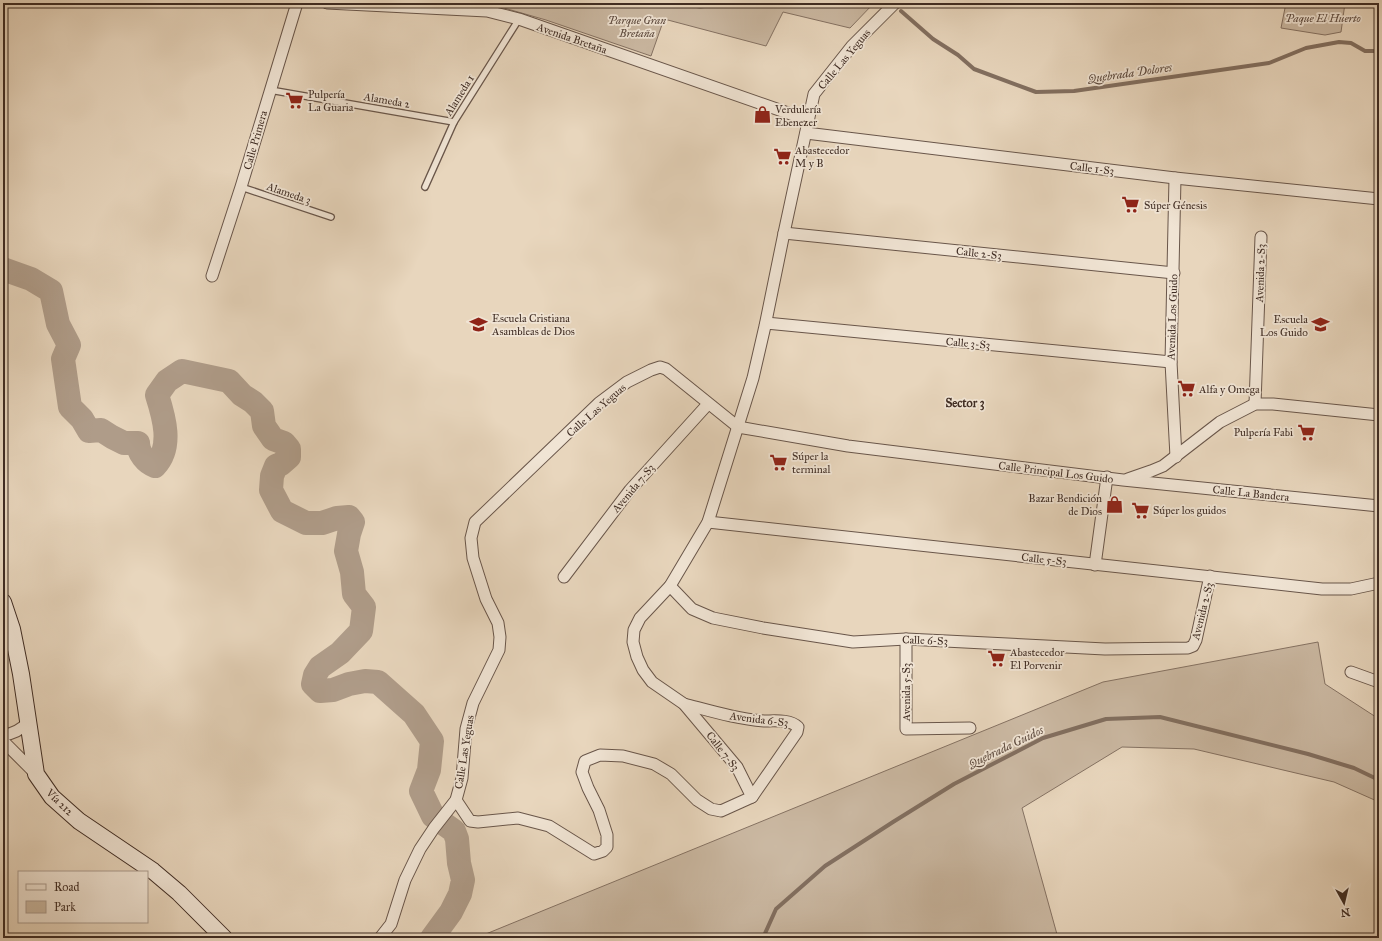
<svg xmlns="http://www.w3.org/2000/svg" width="1382" height="941" viewBox="0 0 1382 941" font-family="'IM FELL Great Primer',serif">
  <style>
    .green { fill: #cbb9a3; stroke: #857263 }
    .lines { fill: none; stroke-linecap: round; stroke-linejoin: round }
    .stream { stroke: #826f60; stroke-width: 4 }
    .river { stroke: #af9c89; stroke-width: 24 }
    .service-casing { stroke: #69564a; stroke-width: 8 }
    .minor-casing { stroke: #69564a; stroke-width: 13 }
    .secondary-casing { stroke: #3f2c23; stroke-width: 18 }
    .service { stroke: #f0e4d4; stroke-width: 5.5 }
    .minor { stroke: #f0e4d4; stroke-width: 11 }
    .secondary { stroke: #f0e4d4; stroke-width: 16 }
    .labels { text-anchor: middle; stroke-width: 3.5; stroke-linejoin: round; paint-order: stroke }
    .park-label { font-size: 11px; font-style: italic; fill: #5b483d; stroke: #f0e4d4 }
    .street-label { font-size: 11px; fill: #3f2c23; stroke: #f0e4d4 }
    .poi-label { font-size: 11px; fill: #3f2c23; stroke: #f0e4d4; text-anchor: start }
    .water-label { font-size: 12px; font-style: italic; fill: #5b483c; stroke: #f0e4d4 }
    .neighbourhood-label { font-size: 12px; font-weight: bold; fill: #3f2c23; stroke: #f0e4d4 }
  </style>
  <rect width="100%" height="100%" fill="#e8d6bd"/>
  <filter id="stains"><feTurbulence type="fractalNoise" baseFrequency=".005" numOctaves="4"/><feColorMatrix values="0 0 0 0 .2 0 0 0 0 .09 0 0 0 0 .02 0 0 0 .5 -.17"/></filter>
  <radialGradient id="worn" r=".72"><stop offset=".6" stop-color="#630" stop-opacity="0"/><stop offset="1" stop-color="#630" stop-opacity=".3"/></radialGradient>
  <g class="green">
    <polygon points="473,3 662,3 700,8 748,3 874,3 850,28 783,12 766,46 664,19 651,56 546,20 490,4"/>
    <polygon points="1286,3 1345,3 1341,32 1325,35 1281,28"/>
    <polygon points="1318,642 1325,684 1379,719 1379,802 1334,782 1194,749 1122,747 1022,808 1058,938 476,938 1103,682"/>
  </g>
  <g class="lines">
    <g class="stream">
      <polyline points="901,11 933,39 958,55 974,69 1036,92 1074,91 1269,63 1306,48 1339,42 1351,43 1365,51 1375,51 1379,49"/>
      <polyline points="763,938 776,909 825,866 893,822 954,784 1043,738 1106,719 1160,717 1308,754 1354,768 1379,780"/>
    </g>
    <path class="river" d="M3 269 31 279 51 291 58 324 69 345 63 359 70 407 82 419 89 431 101 430 112 437 124 443H138C138 453 146 463 155 466 173 447 164 417 157 395L167 381 182 371 229 381 242 395 253 402 262 411 264 426 273 439 284 443 289 449V457L281 464 276 466 272 476 271 490 282 511 306 523H322L337 518 349 517 353 522 349 534 346 551 352 572 354 594 364 607 361 631 340 653 320 667 315 675 313 684 320 691 333 690 349 684 365 681 378 682 414 714 432 741 429 770 421 791 433 816 454 831 457 839 459 863 463 880 460 894 451 912 432 938"/>
    <defs>
      <g id="service">
        <polyline points="270,90 454,122"/>
        <polyline points="241,187 331,217"/>
        <polyline points="425,187 454,122 519,19"/>
      </g>
      <g id="minor">
        <polyline points="327,3 487,11 519,19 808,120"/>
        <polyline points="806,133 1175,178 1379,199"/>
        <polyline points="1175,178 1171,362 1176,457"/>
        <polyline points="784,233 1174,273"/>
        <polyline points="212,276 241,187 297,3"/>
        <polyline points="766,323 1171,362"/>
        <polyline points="1255,404 1261,237"/>
        <polyline points="1128,479 1151,471 1163,466 1220,422 1255,404 1273,404 1379,415"/>
        <polyline points="708,522 1322,589 1351,589 1379,583"/>
        <polyline points="1095,565 1107,477"/>
        <polyline points="564,577 630,490 708,404"/>
        <polyline points="670,586 692,609 713,618 763,628 853,642 906,639 1105,649 1188,648 1193,646 1196,640 1210,576"/>
        <polyline points="906,639 906,729 970,728"/>
        <polyline points="1351,672 1376,681 1379,681"/>
        <path d="M684 704C711 711 737 719 764 721 774 721 790 719 798 727L797 732 752 797"/>
        <path d="M3 735C14 734 21 730 28 722"/>
        <polyline points="3,741 36,774"/>
        <polyline points="456,800 470,821 478,822 518,818 549,826 594,854 603,851 607,847 607,835 599,810 588,788 582,772 585,761 600,755 623,756 654,764 671,774 697,800 711,809 721,811 752,797 737,767 684,704 652,682 643,670 637,657 633,642 634,630 640,618 670,586 708,522 753,378 765,326 784,233 814,94 852,46 895,3"/>
        <polyline points="380,938 391,924 405,880 420,849 434,828 456,800 462,778 466,729 473,703 499,650 500,637 498,623 486,599 473,558 471,538 475,522 599,403 627,382 651,370 660,367 666,369 738,427 848,446 1123,480 1379,506"/>
      </g>
      <polyline id="secondary" points="3,602 12,629 21,674 36,774 52,797 79,821 153,871 179,893 224,938"/>
    </defs>
    <use href="#service" class="service-casing"/>
    <use href="#minor" class="minor-casing"/>
    <use href="#secondary" class="secondary-casing"/>
    <use href="#service" class="service"/>
    <use href="#minor" class="minor"/>
    <use href="#secondary" class="secondary"/>
  </g>
  <defs>
    <symbol id="supermarket-bare" viewBox="-9 -9 18 18"><path d="M-6-5.5h2.5l.6 2H6L4.5 2H-2.5L-4.4-4H-6ZM-1.5 3.2a1.3 1.3 0 1 0 .1 0ZM3 3.2a1.3 1.3 0 1 0 .1 0Z" fill="#8f2418" stroke="#f0e4d4" stroke-width="2.5" paint-order="stroke"/></symbol>
    <symbol id="shop-bare" viewBox="-9 -9 18 18"><path d="M-5-2.5h2.3a2.7 3.5 0 0 1 5.4 0H5L5.5 6h-11ZM-1.5-2.5h3a1.5 2.3 0 0 0-3 0Z" fill="#8f2418" stroke="#f0e4d4" stroke-width="2.5" paint-order="stroke"/></symbol>
    <symbol id="school-bare" viewBox="-9 -9 18 18"><path d="M0-5L7-2L0 1L-7-2ZM-4 1L0 2.5L4 1V4Q0 6-4 4Z" fill="#8f2418" stroke="#f0e4d4" stroke-width="2.5" paint-order="stroke"/></symbol>
  </defs>
  <g fill-rule="evenodd">
    <use href="#supermarket-bare" x="282" y="88" width="25" height="25"/>
    <use href="#shop-bare" x="750" y="102" width="25" height="25"/>
    <use href="#supermarket-bare" x="770" y="144" width="25" height="25"/>
    <use href="#supermarket-bare" x="1118" y="192" width="25" height="25"/>
    <use href="#school-bare" x="466" y="312" width="25" height="25"/>
    <use href="#school-bare" x="1308" y="312" width="25" height="25"/>
    <use href="#supermarket-bare" x="1174" y="376" width="25" height="25"/>
    <use href="#supermarket-bare" x="1294" y="420" width="25" height="25"/>
    <use href="#supermarket-bare" x="766" y="450" width="25" height="25"/>
    <use href="#shop-bare" x="1102" y="492" width="25" height="25"/>
    <use href="#supermarket-bare" x="1128" y="498" width="25" height="25"/>
    <use href="#supermarket-bare" x="984" y="646" width="25" height="25"/>
  </g>
  <g class="labels">
    <g class="park-label">
      <text x="1323" y="22">Paque El Huerto</text>
      <text x="637" y="24">Parque Gran<tspan x="637" dy="13">Bretaña</tspan></text>
    </g>
    <g class="street-label">
      <text transform="translate(572 38) rotate(19)" y="4">Avenida Bretaña</text>
      <text transform="translate(844 59) rotate(-50)" y="4">Calle Las Yeguas</text>
      <text transform="translate(459 95) rotate(-58)" y="4">Alameda 1</text>
      <text transform="translate(387 100) rotate(10)" y="4">Alameda 2</text>
      <text transform="translate(255 140) rotate(-74)" y="4">Calle Primera</text>
      <text transform="translate(1092 168) rotate(7)" y="4">Calle 1-S3</text>
      <text transform="translate(289 193) rotate(19)" y="4">Alameda 3</text>
      <text transform="translate(979 253) rotate(6)" y="4">Calle 2-S3</text>
      <text transform="translate(1260 273) rotate(-88)" y="4">Avenida 2-S3</text>
      <text transform="translate(1172 317) rotate(-88)" y="4">Avenida Los Guido</text>
      <text transform="translate(968 343) rotate(5)" y="4">Calle 3-S3</text>
      <text transform="translate(596 410) rotate(-41)" y="4">Calle Las Yeguas</text>
      <text transform="translate(1056 472) rotate(7)" y="4">Calle Principal Los Guido</text>
      <text transform="translate(633 488) rotate(-50)" y="4">Avenida 7-S3</text>
      <text transform="translate(1251 493) rotate(6)" y="4">Calle La Bandera</text>
      <text transform="translate(1044 559) rotate(6)" y="4">Calle 5-S3</text>
      <text transform="translate(1202 611) rotate(-76)" y="4">Avenida 2-S3</text>
      <text transform="translate(925 640) rotate(2)" y="4">Calle 6-S3</text>
      <text transform="translate(906 692) rotate(-90)" y="4">Avenida 5-S3</text>
      <text transform="translate(759 719) rotate(7)" y="4">Avenida 6-S3</text>
      <text transform="translate(723 751) rotate(52)" y="4">Calle 7-S3</text>
      <text transform="translate(464 752) rotate(-81)" y="4">Calle Las Yeguas</text>
      <text transform="translate(60 802) rotate(44)" y="4">Vía 212</text>
    </g>
    <g class="poi-label">
      <text x="308" y="98">Pulpería<tspan x="308" dy="13">La Guaria</tspan></text>
      <text x="775" y="113">Verdulería<tspan x="775" dy="13">Ebenezer</tspan></text>
      <text x="795" y="154">Abastecedor<tspan x="795" dy="13">M y B</tspan></text>
      <text x="1144" y="209">Súper Génesis</text>
      <text x="492" y="322">Escuela Cristiana<tspan x="492" dy="13">Asambleas de Dios</tspan></text>
      <text x="1308" y="323" text-anchor="end">Escuela<tspan x="1308" dy="13">Los Guido</tspan></text>
      <text x="1199" y="393">Alfa y Omega</text>
      <text x="1293" y="436" text-anchor="end">Pulpería Fabi</text>
      <text x="792" y="460">Súper la<tspan x="792" dy="13">terminal</tspan></text>
      <text x="1102" y="502" text-anchor="end">Bazar Bendición<tspan x="1102" dy="13">de Dios</tspan></text>
      <text x="1153" y="514">Súper los guidos</text>
      <text x="1010" y="656">Abastecedor<tspan x="1010" dy="13">El Porvenir</tspan></text>
    </g>
    <g class="water-label">
      <text transform="translate(1130 73) rotate(-8)" y="4">Quebrada Dolores</text>
      <text transform="translate(1006 747) rotate(-26)" y="4">Quebrada Guidos</text>
    </g>
    <g class="neighbourhood-label">
      <text x="965" y="407">Sector 3</text>
    </g>
  </g>
  <rect width="1382" height="941" fill="none" stroke="#e8d6bd" stroke-width="16"/>
  <rect x="4" y="4" width="1374" height="933" fill="none" stroke="#3f2c23" stroke-width="2"/>
  <rect x="8" y="8" width="1366" height="925" fill="none" stroke="#3f2c23"/>
  <rect x="18" y="871" width="130" height="52" fill="#f0e4d4" stroke="#a99a8d"/>
  <rect x="26" y="884" width="20" height="6" fill="#f0e4d4" stroke="#a99a8d"/>
  <text x="54" y="891" font-size="12" fill="#3f2c23">Road</text>
  <rect x="26" y="901" width="20" height="12" fill="#cbb9a3" stroke="#a99a8d"/>
  <text x="54" y="911" font-size="12" fill="#3f2c23">Park</text>
  <g transform="translate(1344 903) rotate(172)" stroke="#f0e4d4" stroke-width="3" paint-order="stroke">
  <path d="M0-3L7 15L0 10L-7 15Z" fill="#3f2c23"/>
  <text y="-6" font-size="11" font-weight="bold" text-anchor="middle" fill="#3f2c23">N</text>
  </g>
  <rect width="100%" height="100%" filter="url(#stains)"/>
  <rect width="100%" height="100%" fill="url(#worn)"/>
</svg>
